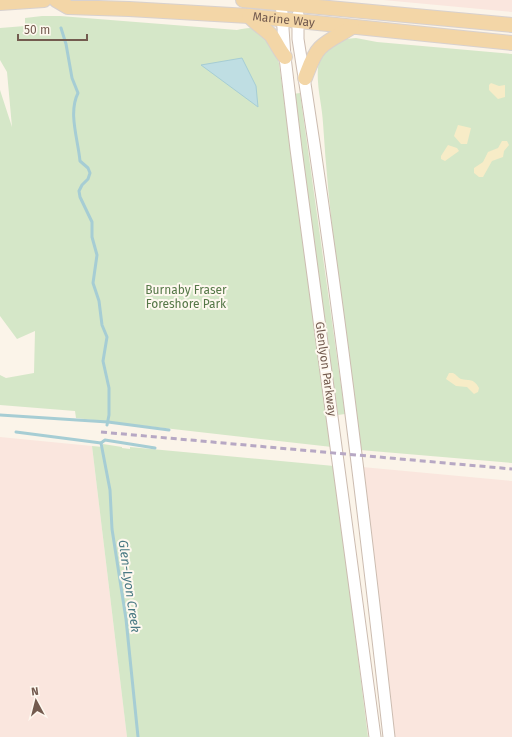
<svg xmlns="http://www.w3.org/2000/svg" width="512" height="737" viewBox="0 0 512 737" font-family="'Fira Sans',sans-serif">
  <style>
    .commercial { fill: #fae6de }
    .green { fill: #d5e7c8 }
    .sand { fill: #f7ecc7 }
    .water { fill: #bfdee3; stroke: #a6cdd4 }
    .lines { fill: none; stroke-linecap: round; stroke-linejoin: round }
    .stream { stroke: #a6cdd4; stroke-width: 3 }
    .minor-casing { stroke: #ccbcb0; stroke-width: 13 }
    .major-casing { stroke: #d8d1ce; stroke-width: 16 }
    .minor { stroke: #fff; stroke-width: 11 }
    .major { stroke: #f3d6a7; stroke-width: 14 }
    .rail { stroke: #b7a8c4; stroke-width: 3; stroke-dasharray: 6 4; stroke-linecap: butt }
    .labels { text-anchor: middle; stroke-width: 4; stroke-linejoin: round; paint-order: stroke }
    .street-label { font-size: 12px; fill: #735b4f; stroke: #fef8ef }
    .park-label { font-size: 12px; fill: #567848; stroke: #fef8ef }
    .water-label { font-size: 13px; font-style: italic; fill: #4a7a84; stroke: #fef8ef }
  </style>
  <rect width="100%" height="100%" fill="#fbf4e9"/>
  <g class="commercial">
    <polygon points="383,0 512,0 512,12"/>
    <polygon points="0,437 92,446 127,737 0,737"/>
    <polygon points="362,467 512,481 512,737 395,737"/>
  </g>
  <g class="green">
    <path d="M42 16H60L237 30C241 29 246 28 250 28 265 29 275 50 279 63L332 447 76 418 75 411 0 405V375L6 378 34 373 35 331 17 339 0 316V90L12 127 7 72 0 60V28L25 26V18Z"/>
    <path d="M356 38 377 42 512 54V463L360 450C346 341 330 233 323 123 322 101 313 76 321 54L345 39Z"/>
    <polygon points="300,93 345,414 338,415 293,94"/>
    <polygon points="103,444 122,447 122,448 130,449 130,447 334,466 368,737 127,737 92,446 103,447"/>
  </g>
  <g class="sand">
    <polygon points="491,83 499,86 505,85 505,97 498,99 489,90 489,85"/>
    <polygon points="458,125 471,128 467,144 461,144 454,136"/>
    <polygon points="502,141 507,141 509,145 504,151 503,157 492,161 483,177 479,177 474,173 474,168 483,162 488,152 498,148"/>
    <polygon points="448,145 457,148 459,151 445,161 441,159 441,156"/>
    <path d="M449 373H453C456 374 458 378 461 379 469 381 474 378 479 388L478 392 474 394 467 387 456 386 446 379Z"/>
  </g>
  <polygon class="water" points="242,58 256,86 258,107 201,65"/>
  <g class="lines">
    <g class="stream">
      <path d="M61 28 66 44 72 78 78 93C68 113 78 139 80 161L88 168 90 173 88 179 82 185 79 191 80 197 92 222V237L97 255 93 283 99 301 102 325 107 337 103 361 109 388V415L107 425"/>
      <polyline points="0,415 108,422 169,430"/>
      <polyline points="16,432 101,443"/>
      <polyline points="138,737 126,619 112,529 110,490 101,443 105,440 155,448"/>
    </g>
    <defs>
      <g id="minor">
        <polyline points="281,0 285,57 296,149 375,737"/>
        <path d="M298 15V39C335 271 363 504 389 737"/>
      </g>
      <g id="major">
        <path id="s1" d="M56 0 68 7 129 9 249 16 512 43"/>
        <polyline points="243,0 512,25"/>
        <polyline points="0,3 44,0"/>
        <path d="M249 16C256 24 265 29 271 35 276 42 279 50 285 57"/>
        <path d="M305 78C309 68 313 55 320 48 329 39 342 34 352 27"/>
      </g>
    </defs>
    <use href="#minor" class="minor-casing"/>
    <use href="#major" class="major-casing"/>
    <use href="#minor" class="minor"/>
    <use href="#major" class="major"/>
    <polyline class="rail" points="101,432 512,469"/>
  </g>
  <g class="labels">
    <g class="street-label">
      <text dy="4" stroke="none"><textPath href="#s1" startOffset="230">Marine Way</textPath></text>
      <text transform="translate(326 369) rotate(82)" y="4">Glenlyon Parkway</text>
    </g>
    <g class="park-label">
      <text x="186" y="294">Burnaby Fraser<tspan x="186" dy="14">Foreshore Park</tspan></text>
    </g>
    <g class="water-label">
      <text transform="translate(130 586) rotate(82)" y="5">Glen-Lyon Creek</text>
    </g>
  </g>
  <g transform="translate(36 701) rotate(353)" stroke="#fef8ef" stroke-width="3" paint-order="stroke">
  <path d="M0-3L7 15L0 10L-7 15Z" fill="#735b4f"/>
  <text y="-6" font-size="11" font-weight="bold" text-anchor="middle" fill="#735b4f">N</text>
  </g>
  <path d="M18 34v6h69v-6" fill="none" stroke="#735b4f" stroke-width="2"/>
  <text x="24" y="34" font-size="12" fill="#735b4f" stroke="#fef8ef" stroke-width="3" paint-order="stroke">50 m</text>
</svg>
